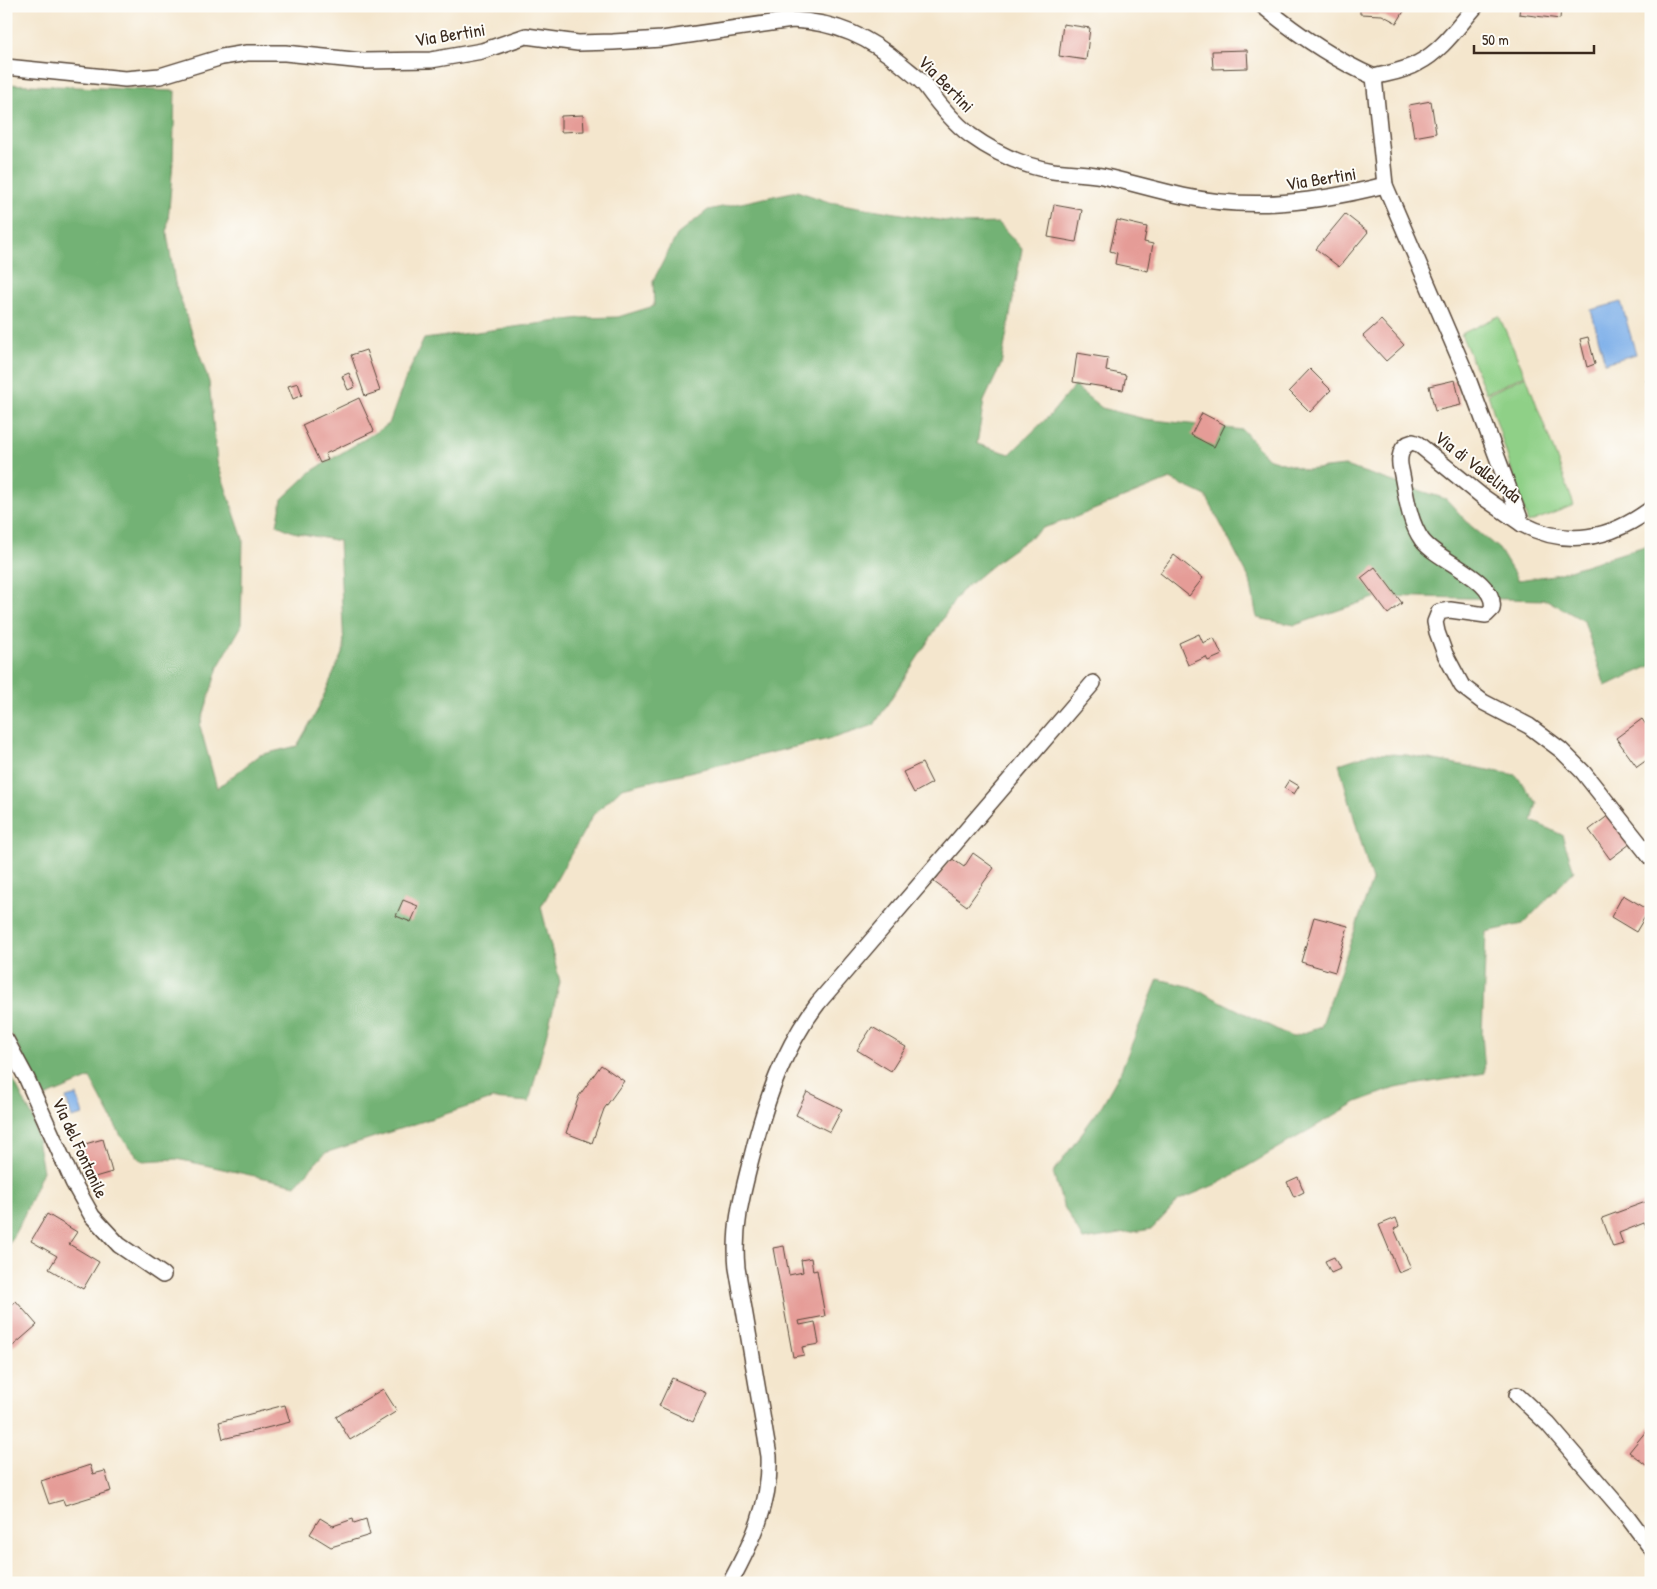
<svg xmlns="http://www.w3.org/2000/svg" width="1657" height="1589" viewBox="0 0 1657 1589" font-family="'Patrick Hand',sans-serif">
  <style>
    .green { fill: #8fd087; stroke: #657d52 }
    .forest { fill: #73b274; stroke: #576e49 }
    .water { fill: #7dafe9; stroke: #5c6c84 }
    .building { fill: #e59c97 }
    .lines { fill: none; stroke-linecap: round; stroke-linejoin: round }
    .minor-casing { stroke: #574638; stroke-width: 18 }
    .minor { stroke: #fff; stroke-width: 15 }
    .labels { text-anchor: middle; stroke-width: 4; stroke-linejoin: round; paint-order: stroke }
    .street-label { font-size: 18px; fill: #3b2a1e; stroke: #fdfcf7 }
  </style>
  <rect width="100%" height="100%" fill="#fdfcf7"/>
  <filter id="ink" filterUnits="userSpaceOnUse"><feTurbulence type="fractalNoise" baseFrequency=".02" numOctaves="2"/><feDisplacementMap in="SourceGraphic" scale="10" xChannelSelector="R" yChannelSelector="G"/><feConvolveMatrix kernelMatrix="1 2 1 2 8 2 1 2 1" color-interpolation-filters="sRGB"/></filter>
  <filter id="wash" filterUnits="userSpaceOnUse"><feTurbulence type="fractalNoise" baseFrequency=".0096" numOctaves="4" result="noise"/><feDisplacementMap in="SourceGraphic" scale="20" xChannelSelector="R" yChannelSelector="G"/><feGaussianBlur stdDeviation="1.12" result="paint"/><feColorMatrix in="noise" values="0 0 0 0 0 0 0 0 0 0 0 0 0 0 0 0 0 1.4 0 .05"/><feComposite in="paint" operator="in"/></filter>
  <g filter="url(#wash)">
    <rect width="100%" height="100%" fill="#f4e6cd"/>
    <g class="green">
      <polygon points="1499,316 1525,375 1486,393 1461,334"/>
      <polygon points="1526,376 1574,505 1528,523 1488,394"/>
    </g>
    <g class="forest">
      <polygon points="6,84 175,91 173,162 167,233 175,283 209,382 217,462 243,539 241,627 218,667 200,726 217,788 260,755 297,746 317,711 344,649 339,541 293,532 277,525 282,499 312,471 389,424 405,380 424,339 581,318 618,317 654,306 653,281 677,235 708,210 797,191 829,202 963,224 999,223 1022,249 1001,365 984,401 977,444 1010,454 1051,414 1074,386 1102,408 1145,419 1243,430 1267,458 1306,470 1345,466 1446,499 1471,526 1499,549 1518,580 1554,575 1651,544 1651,666 1605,686 1584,621 1547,600 1380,596 1295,625 1257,618 1250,580 1206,496 1170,479 1076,517 1043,528 1001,558 960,592 874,725 837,737 622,788 593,815 541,907 560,982 529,1102 492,1099 325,1153 296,1185 177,1159 142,1161 122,1138 90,1078 45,1097 6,1025"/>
      <polygon points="1372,753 1407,755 1516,775 1537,803 1532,821 1562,835 1574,871 1523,924 1486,932 1482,1034 1485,1073 1395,1088 1357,1102 1219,1183 1179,1200 1152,1229 1083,1240 1063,1205 1053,1173 1102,1105 1120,1073 1158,979 1192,987 1292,1037 1321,1027 1372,881 1339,764"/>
      <polygon points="6,1066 33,1118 43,1171 21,1222 6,1249"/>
    </g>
    <g class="water">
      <polygon points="1621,302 1636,354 1605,363 1591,310"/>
      <polygon points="77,1095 83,1115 72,1118 66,1098"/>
    </g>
    <g id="blocks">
      <g class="building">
        <polygon points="1360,6 1407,6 1397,23 1382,15 1360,14"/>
        <polygon points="1520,6 1561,6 1560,19 1519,14"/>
        <polygon points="1063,24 1090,28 1086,60 1059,56"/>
        <polygon points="1247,50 1248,68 1213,69 1212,51"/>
        <polygon points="1431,101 1436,133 1414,137 1409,105"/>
        <polygon points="583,115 584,131 561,132 561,116"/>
        <polygon points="1054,205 1082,210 1076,242 1048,237"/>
        <polygon points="1345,214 1368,232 1339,267 1316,249"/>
        <polygon points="1117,220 1147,227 1144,242 1153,244 1148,271 1115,264 1117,253 1110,251"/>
        <polygon points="1381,320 1404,345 1386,361 1363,336"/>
        <polygon points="1588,337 1595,364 1587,367 1580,339"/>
        <polygon points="366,350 380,391 365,396 351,355"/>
        <polygon points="1077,353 1108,358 1106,371 1126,375 1123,390 1073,382"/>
        <polygon points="1310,369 1331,390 1310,412 1289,391"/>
        <polygon points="349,373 355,387 348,390 342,376"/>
        <polygon points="1651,379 1651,392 1649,393 1646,380"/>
        <polygon points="1455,380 1461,405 1435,411 1429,386"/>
        <polygon points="298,383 302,395 293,399 288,386"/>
        <polygon points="359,398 374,431 325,454 328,460 320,463 302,425"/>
        <polygon points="1202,413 1225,425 1214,447 1191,435"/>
        <polygon points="1174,555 1203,578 1189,596 1160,573"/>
        <polygon points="1375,567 1402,603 1388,614 1361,578"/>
        <polygon points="1199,634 1203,643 1214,638 1222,655 1208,661 1206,657 1188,665 1179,643"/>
        <polygon points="1642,719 1651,732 1651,757 1637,767 1616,738"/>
        <polygon points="922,763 932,783 914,793 903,772"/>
        <polygon points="1289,780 1299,786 1294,794 1284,788"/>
        <polygon points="1609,815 1630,844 1610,859 1589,830"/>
        <polygon points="973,853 994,868 967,906 934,882 951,858 964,867"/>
        <polygon points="1623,895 1649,910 1636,932 1611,917"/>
        <polygon points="403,900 418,906 411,922 396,916"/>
        <polygon points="1314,917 1348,926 1335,972 1301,962"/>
        <polygon points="872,1027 906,1047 891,1071 857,1050"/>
        <polygon points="601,1065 624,1081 604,1109 592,1143 566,1133 579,1096"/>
        <polygon points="807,1092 842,1109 830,1132 796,1115"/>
        <polygon points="103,1139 112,1172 88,1179 78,1146"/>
        <polygon points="1298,1177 1304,1192 1294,1197 1287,1182"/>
        <polygon points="1651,1200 1651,1240 1644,1223 1619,1233 1623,1244 1613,1247 1602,1218"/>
        <polygon points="47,1214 77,1232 69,1244 99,1262 83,1289 49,1269 57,1256 31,1241"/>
        <polygon points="1396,1218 1399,1226 1394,1229 1411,1268 1399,1273 1379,1225"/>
        <polygon points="784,1246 789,1275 803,1272 801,1260 811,1258 813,1271 817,1270 825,1316 799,1321 800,1325 815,1322 819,1344 802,1347 804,1355 793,1357 773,1248"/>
        <polygon points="1334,1257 1340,1269 1331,1273 1325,1261"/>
        <polygon points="16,1301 37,1325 6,1352 6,1310"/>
        <polygon points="672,1378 706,1393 693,1422 659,1406"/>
        <polygon points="383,1389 397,1411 350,1440 336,1417"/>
        <polygon points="285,1405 290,1422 223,1439 219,1422"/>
        <polygon points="1651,1425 1651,1469 1629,1452"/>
        <polygon points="90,1465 93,1474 105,1471 111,1491 65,1505 63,1500 49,1504 41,1481"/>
        <polygon points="320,1518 333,1526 353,1519 354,1523 366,1519 370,1535 331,1547 310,1534"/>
      </g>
    </g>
  </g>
  <g filter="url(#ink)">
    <use href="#blocks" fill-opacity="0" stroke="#574638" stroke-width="1"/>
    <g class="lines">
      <defs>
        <g id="minor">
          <path d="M1263 6C1298 35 1333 59 1374 77L1385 185 1467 376 1522 524 1483 497 1418 444 1413 442C1400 445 1398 459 1401 470 1406 493 1408 520 1422 540 1438 562 1498 580 1492 609L1486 615 1450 610 1439 612 1435 622 1437 632 1445 654 1462 686 1483 702 1529 726 1561 750 1583 772 1651 858"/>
          <path d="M6 67 125 79 160 76 222 57 247 53H285L363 61 431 60 482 51 526 36 578 43 613 42 662 39 792 20C836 22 869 37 902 65 910 72 921 79 927 88 940 106 952 121 970 135 995 153 1023 166 1053 171 1069 173 1086 173 1102 176 1129 182 1156 190 1183 196 1252 211 1318 202 1385 185"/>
          <path d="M1374 77C1389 73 1405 71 1418 63 1442 51 1458 26 1476 6"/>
          <path d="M1522 524C1568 548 1610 539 1651 509"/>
          <polyline points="6,1040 27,1079 73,1182 92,1216 119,1245 163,1275"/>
          <polyline points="1517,1395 1548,1424 1627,1516 1651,1548"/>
          <path d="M730 1583C752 1542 771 1504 769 1456L737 1268C733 1228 742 1194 752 1156 766 1100 783 1049 818 1003L1093 683"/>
        </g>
      </defs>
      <use href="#minor" class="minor-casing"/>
      <use href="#minor" class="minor"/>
    </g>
  </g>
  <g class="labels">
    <g class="street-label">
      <text transform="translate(450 35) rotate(-9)" y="6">Via Bertini</text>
      <text transform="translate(946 84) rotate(46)" y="6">Via Bertini</text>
      <text transform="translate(1321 179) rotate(-9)" y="6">Via Bertini</text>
      <text transform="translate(1478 467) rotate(38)" y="6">Via di Vallelinda</text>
      <text transform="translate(80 1148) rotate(65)" y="6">Via del Fontanile</text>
    </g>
  </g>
  <rect width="1657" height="1589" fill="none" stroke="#fdfcf7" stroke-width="25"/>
  <path d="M1474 45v8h120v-8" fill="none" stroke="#3b2a1e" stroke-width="2.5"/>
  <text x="1482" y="45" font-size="15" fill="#3b2a1e" stroke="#fdfcf7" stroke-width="4" paint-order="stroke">50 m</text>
</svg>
